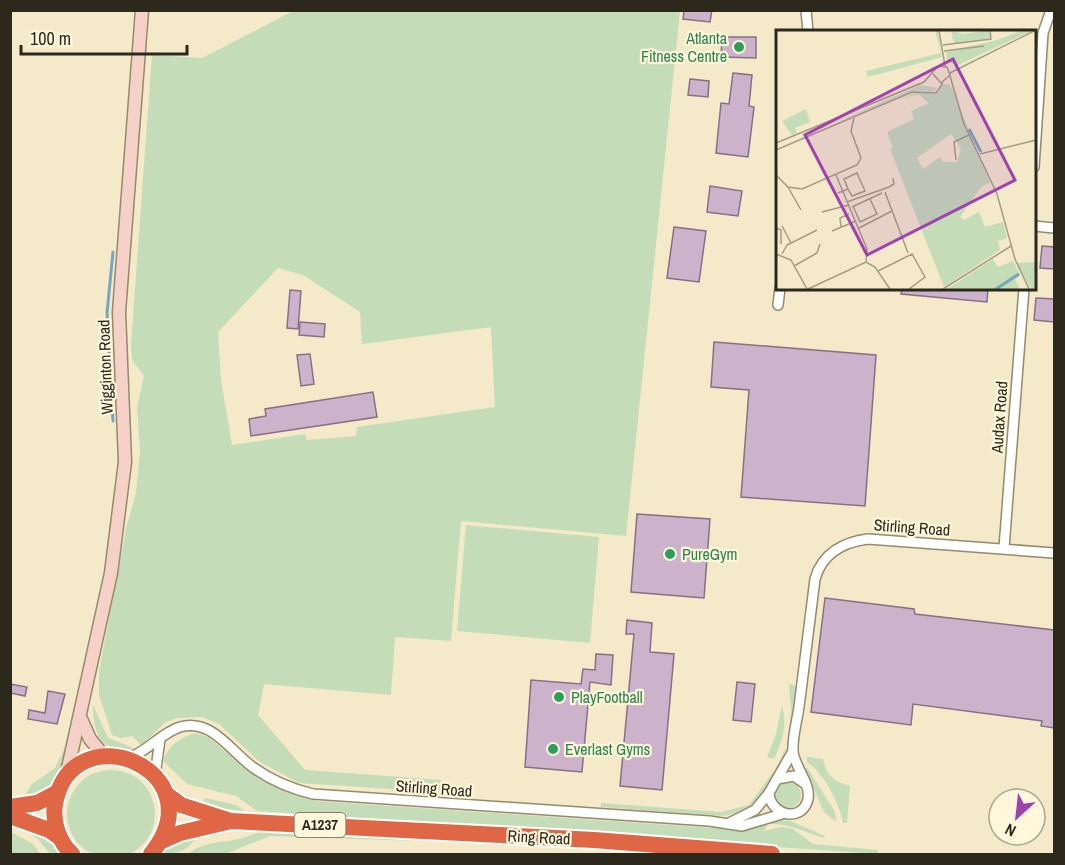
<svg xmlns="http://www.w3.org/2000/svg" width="1065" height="865" viewBox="0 0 1065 865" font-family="'Archivo Narrow',sans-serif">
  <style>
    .green { fill: #c5dcb8; fill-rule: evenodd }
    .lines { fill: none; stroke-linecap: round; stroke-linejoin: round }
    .stream { stroke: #76a8bb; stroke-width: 3 }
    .building { fill: #ccb3cb; stroke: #877086; stroke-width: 1.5 }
    .street-casing { stroke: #948a6c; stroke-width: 12 }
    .secondary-casing { stroke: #948a6c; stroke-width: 15 }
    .highway-casing { stroke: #fff; stroke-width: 20 }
    .street { stroke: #fff; stroke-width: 9 }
    .secondary { stroke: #f5d1c7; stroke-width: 12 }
    .highway { stroke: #df6745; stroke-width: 16 }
    .leisure-dot { fill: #2e9e5b; stroke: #fff6dc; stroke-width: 2 }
    .labels { text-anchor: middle; stroke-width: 4.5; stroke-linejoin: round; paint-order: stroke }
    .shield { fill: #fff6dc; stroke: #6b6656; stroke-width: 1.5 }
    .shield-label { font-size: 15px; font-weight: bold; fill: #2c281c }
    .leisure-label { font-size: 16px; fill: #27864d; stroke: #fff6dc; text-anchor: start }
    .street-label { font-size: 16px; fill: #2c281c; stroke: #fff6dc }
    .inset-river { fill: none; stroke: #76a8bb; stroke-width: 3 }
    .inset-road { fill: none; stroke: #a49c84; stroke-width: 1.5 }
    .view { fill: #9e43ae; fill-opacity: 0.15; stroke: #9e43ae; stroke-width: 3 }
    .inset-edge { fill: none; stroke: #2c281c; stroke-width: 3 }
  </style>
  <rect width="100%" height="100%" fill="#f4e9c9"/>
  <g class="green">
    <path d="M295 10 680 11 626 536 461 521 451 641 395 637 391 695 264 684 258 715 305 770 441 780 440 791 437 792 299 783 260 762 219 724 202 717 177 718 166 722 141 745 132 736 121 738 112 735 99 695V671L126 529 136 493 140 451 137 407 144 376 132 360 131 344 152 55 202 58ZM278 268 303 275 360 312 362 344 491 327 495 407 357 427 356 436 307 440 305 434 232 445 221 380 218 332Z"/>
    <polygon points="466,525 599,537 590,643 457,631"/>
    <path d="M789 683 795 686 796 693C790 740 780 809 722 816L601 807V803L721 812 749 805 776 768 788 743 791 711Z"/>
    <path d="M93 705 108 738 136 749C102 756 93 734 93 705Z"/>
    <path d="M782 706C788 724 782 742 774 759L767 757 775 737Z"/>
    <path d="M195 733 208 737 260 779 316 801 743 830 778 820 790 821 825 836 824 838C803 832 790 823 768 824L764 831 781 827 793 829 813 844 878 850V854L257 811 236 796 187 784 163 761C170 744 178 739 195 733Z"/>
    <path d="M70 737C61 777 64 780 26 799V794L32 784 55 768Z"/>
    <path d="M807 757 823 759C827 776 833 781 850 786L847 823H843C840 804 824 773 807 762Z"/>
    <polygon points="807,767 835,812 836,822 824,812 806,771"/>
    <circle cx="111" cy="814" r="44"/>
    <circle cx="788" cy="795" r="13"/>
    <polygon points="205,798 236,805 245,811 200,806"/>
    <polygon points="23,826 51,841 60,854 50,854 38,839 24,830"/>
    <path d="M262 829 448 842 270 836 225 854H188C210 836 237 847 262 829Z"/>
    <polygon points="11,832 33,844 40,854 11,854"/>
    <path d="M197 835C189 852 176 854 159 854L170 845Z"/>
  </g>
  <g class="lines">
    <polyline class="stream" points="113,252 107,313 113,421"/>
  </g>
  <g class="building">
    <polygon points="684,10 712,10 710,22 683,19"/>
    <polygon points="722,37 756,37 756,58 721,57"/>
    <polygon points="733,73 752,75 749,106 754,107 748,157 716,153 721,103 729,104"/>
    <polygon points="690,79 709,81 708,97 688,95"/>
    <polygon points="710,186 742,191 738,216 707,212"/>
    <polygon points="674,227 706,231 699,282 667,278"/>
    <polygon points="1042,246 1054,247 1054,269 1040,268"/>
    <polygon points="902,288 988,288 987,302 901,294"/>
    <polygon points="290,290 301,291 298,329 287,328"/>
    <polygon points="1036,298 1054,299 1054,322 1034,320"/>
    <polygon points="300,322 325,324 324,337 299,335"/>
    <polygon points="714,342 876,355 865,506 741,497 749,390 711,387"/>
    <polygon points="310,354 314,384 301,386 297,355"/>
    <polygon points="373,392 377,417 251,436 249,419 266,416 265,409"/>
    <polygon points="637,514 710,519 704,598 631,592"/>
    <polygon points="825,598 914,609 915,614 1054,630 1054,728 1041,726 1042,721 913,704 911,725 811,712"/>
    <polygon points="627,620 652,623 650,652 674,654 662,790 620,786 634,634 626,634"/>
    <polygon points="596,654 613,655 611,685 590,682 582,772 525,767 531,680 581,684 583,669 595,670"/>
    <polygon points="737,682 755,684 751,722 733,720"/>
    <polygon points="10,684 27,687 25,696 10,693"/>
    <polygon points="48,691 65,694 57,724 28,719 29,710 45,713"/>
  </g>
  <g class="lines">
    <defs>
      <g id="street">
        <polyline points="806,10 808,32"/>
        <polyline points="1034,167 1043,33 1051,10"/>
        <polyline points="1034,226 1054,228"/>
        <polyline points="778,305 780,288"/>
        <polyline points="1004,548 1024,288"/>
        <path d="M129 758C148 751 161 733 180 727 212 718 231 752 254 768 272 781 292 789 313 794L709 821 742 826 782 814"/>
        <polyline points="155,775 160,740"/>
        <polyline points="777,779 793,751"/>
        <path d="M804 783 794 776 777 779 769 793C770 815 802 824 808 799 811 784 795 767 793 752 792 738 797 721 799 707 804 664 810 622 815 579 822 554 843 542 868 539L1054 553"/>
        <polyline points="731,822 755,810 769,793"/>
      </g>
      <g id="secondary">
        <polyline points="81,719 90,739 104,756"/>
        <polyline points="66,777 111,573 125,462 119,312 142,10"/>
      </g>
      <g id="highway">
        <polyline points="166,794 181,805 231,821"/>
        <polyline points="10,807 37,803 58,792"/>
        <polyline points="10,816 49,830 59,837"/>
        <polyline points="162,841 180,833 231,821 594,840 772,854"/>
        <path d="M72 854C59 842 52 822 55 804 72 710 219 770 151 854"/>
      </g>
    </defs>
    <use href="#street" class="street-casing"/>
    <use href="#secondary" class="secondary-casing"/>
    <use href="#highway" class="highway-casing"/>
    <use href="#street" class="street"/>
    <use href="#secondary" class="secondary"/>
    <use href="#highway" class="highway"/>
  </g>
  <g class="leisure-dot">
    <circle cx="739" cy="47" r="6"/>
    <circle cx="670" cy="554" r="6"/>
    <circle cx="559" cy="697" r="6"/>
    <circle cx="553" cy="749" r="6"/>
  </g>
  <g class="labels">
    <rect class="shield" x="294.5" y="813" width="51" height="24" rx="4.5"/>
    <g class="shield-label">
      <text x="320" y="830">A1237</text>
    </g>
    <g class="leisure-label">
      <text x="727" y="44" text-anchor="end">Atlanta<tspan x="727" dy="18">Fitness Centre</tspan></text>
      <text x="682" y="560">PureGym</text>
      <text x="571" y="703">PlayFootball</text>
      <text x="565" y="755">Everlast Gyms</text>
    </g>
    <g class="street-label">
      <text transform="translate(105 367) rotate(-92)" y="6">Wigginton Road</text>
      <text transform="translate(999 417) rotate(-86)" y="6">Audax Road</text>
      <text transform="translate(912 527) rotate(4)" y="6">Stirling Road</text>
      <text transform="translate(434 788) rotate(4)" y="6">Stirling Road</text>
      <text transform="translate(539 837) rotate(3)" y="6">Ring Road</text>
    </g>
  </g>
  <g transform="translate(776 30)">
    <rect width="260" height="260" fill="#f4e9c9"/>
    <path d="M159 0H162L166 27 92 47 90 41 165 23ZM175 0 187 4 214 0V8L178 14ZM247 0H257L182 35 171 32 170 21 218 11ZM168 54H173L176 58 214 153 206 156 184 187 188 190 203 182 209 197 227 192 231 208 222 211 224 220 168 257 114 119 117 118 111 102 138 89 135 81 153 73 142 64 122 70 142 62 160 64ZM175 104 185 119 181 132H167L164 127 147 139 141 128ZM145 55 162 58 158 62 138 61 56 94ZM30 79 34 92 19 98 21 103 16 105 6 91ZM217 229 222 237 237 231 244 245 239 249 244 259H171ZM259 232V259H255L241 233Z" fill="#c5dcb8" fill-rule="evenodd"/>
    <path class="inset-river" d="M193 99 205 122M220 259 243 244"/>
    <path class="inset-road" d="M163 0 169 36M167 15 215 9 214 0M168 21 208 16M174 43 260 0M174 46 188 94 221 164 239 229 253 259M0 113 148 52 162 36 171 37 174 45 165 53 157 44M0 120 136 62 160 63 167 53M204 124 260 110M180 130 178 112 193 105M0 145 12 157 26 159 81 135 85 128 75 101 78 88M60 145 91 219 90 232M12 157 25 180M109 162 132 223M62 163 72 159 68 149 81 143 89 161 76 166 72 159M71 172 113 157 118 154 117 148M77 176 84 192 101 184 94 169M76 177 106 163M46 182 73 175M6 196 15 213M65 197 64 188 73 184M0 198 5 200V214M83 198 116 181M56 201 80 191M0 224 15 230 31 259M6 224 11 215 41 200M18 236 41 223 44 214M102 241 136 224 149 247 133 259M32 259 90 232 99 237 114 259M167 259 235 216"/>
    <path class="view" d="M177 29 239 150 91 225 29 105Z"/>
    <rect width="260" height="260" class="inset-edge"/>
  </g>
  <rect width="1065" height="865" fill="none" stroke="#2c281c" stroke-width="24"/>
  <g transform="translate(1017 817) rotate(207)"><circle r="28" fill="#fff6dc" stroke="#aba48f" stroke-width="1.5"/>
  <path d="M0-4.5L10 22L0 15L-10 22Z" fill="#9e43ae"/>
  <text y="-9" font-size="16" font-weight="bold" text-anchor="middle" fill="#2c281c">N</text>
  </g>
  <path d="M21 45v9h166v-9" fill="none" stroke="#2c281c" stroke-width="3"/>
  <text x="30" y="45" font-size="18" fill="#2c281c" stroke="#fff6dc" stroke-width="4.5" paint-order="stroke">100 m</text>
</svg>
